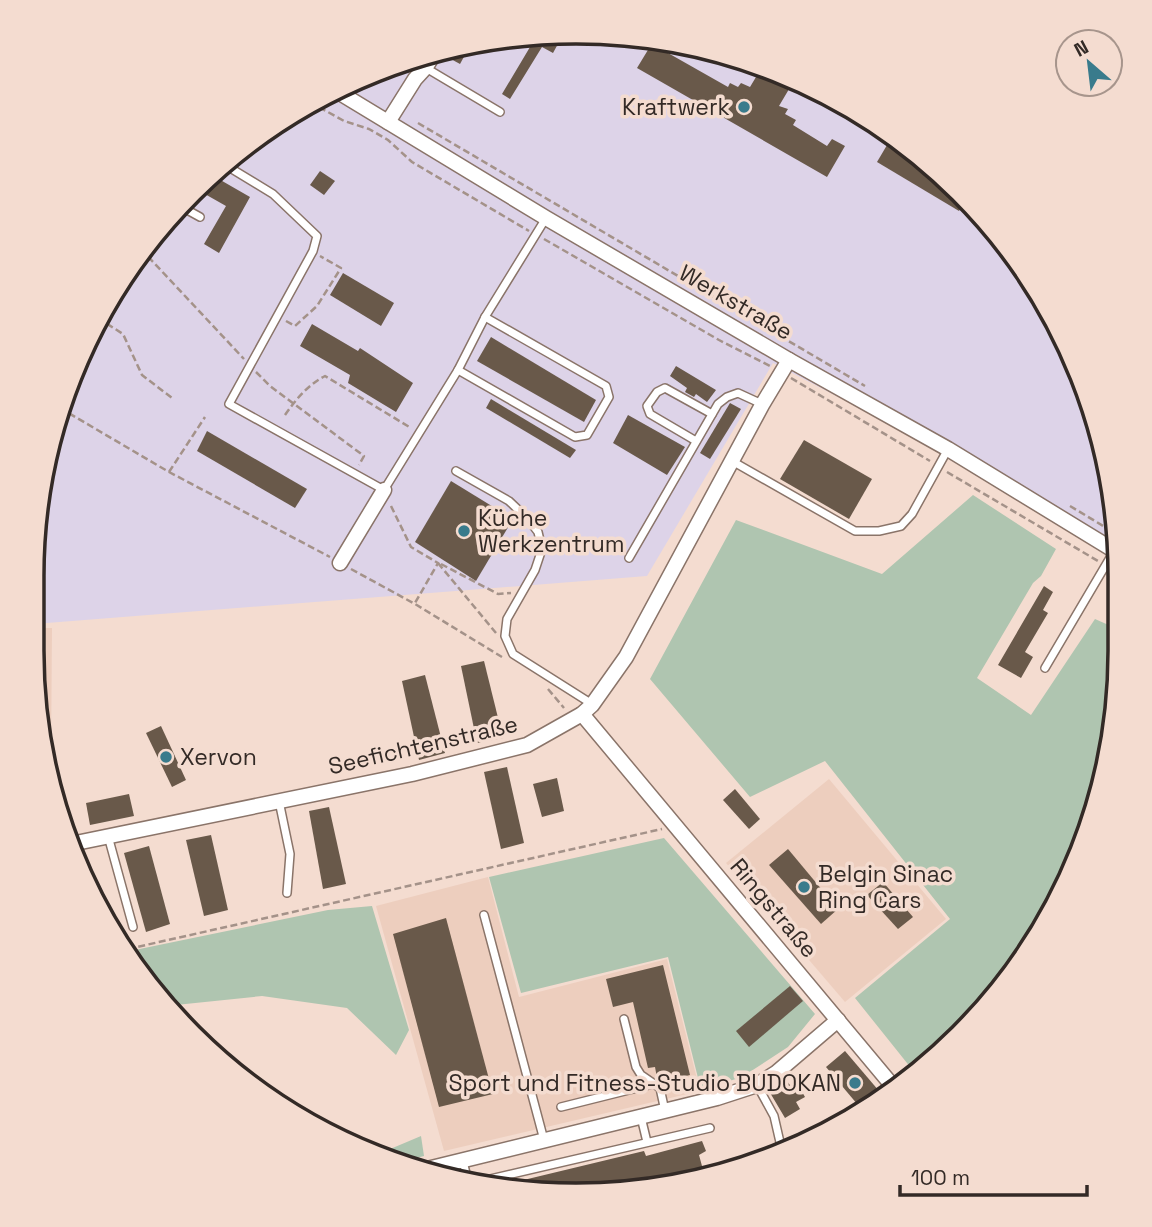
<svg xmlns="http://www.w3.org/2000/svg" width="1152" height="1227" viewBox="0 0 1152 1227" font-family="'Space Grotesk',sans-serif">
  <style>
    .built { fill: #edcebe }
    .industrial { fill: #ddd3e8 }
    .green { fill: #afc5b0 }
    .building { fill: #69594a }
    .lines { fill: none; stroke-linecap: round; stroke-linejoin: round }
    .lane-casing { stroke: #8a7469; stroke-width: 10 }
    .street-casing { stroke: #8a7469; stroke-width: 17 }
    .path { stroke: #a49289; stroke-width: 2.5; stroke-dasharray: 7 3.5; stroke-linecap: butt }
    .lane { stroke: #fff; stroke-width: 7 }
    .street { stroke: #fff; stroke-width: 14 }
    .poi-dot { fill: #397b8c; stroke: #f4dcd0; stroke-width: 2.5 }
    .labels { text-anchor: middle; stroke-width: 7; stroke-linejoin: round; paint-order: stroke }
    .poi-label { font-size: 23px; fill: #332a26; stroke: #f4dcd0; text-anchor: start }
    .street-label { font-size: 23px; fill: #332a26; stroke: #f4dcd0 }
    .rim { fill: none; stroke: #332a26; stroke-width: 3.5 }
  </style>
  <rect width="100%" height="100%" fill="#f4dcd0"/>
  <g class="built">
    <polygon points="33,628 52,628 51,759 43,759 42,758 32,651"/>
    <polygon points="829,779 946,919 845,1002 726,863"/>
    <polygon points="488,877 519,997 667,959 700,1091 444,1151 376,906"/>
  </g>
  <polygon class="industrial" points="611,33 717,50 816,87 907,144 985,217 1047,303 1091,401 1116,505 1115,541 773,363 647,576 34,624 50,435 88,335 144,244 217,167 303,105 401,61 505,36"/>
  <g class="green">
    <polygon points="973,495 1056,549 1041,576 1033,583 977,678 1031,715 1095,619 1113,627 1110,757 1079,859 1028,954 961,1036 915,1073 855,998 950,919 825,761 750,797 650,679 736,520 882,574"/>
    <polygon points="664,838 815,1014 788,1047 742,1077 701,1090 668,957 521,993 489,877"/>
    <polygon points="372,906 409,1030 396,1055 347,1008 262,996 166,1006 144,982 125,952 328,910"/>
    <polygon points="421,1136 424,1156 397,1163 376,1155"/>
  </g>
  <g class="building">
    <polygon points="541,35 546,35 559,42 553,53 542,47 510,99 502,94 533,42 522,36"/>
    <polygon points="654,40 660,41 672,47 668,53 728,87 730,83 738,87 741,83 750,87 762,67 795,79 779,106 788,109 785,114 796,120 793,125 827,146 832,139 845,146 827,177 637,68"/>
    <polygon points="471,44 460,64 449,58 454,48"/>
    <polygon points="890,140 926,161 966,199 959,211 877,162"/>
    <polygon points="320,171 335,181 324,195 310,185"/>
    <polygon points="210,174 250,197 219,253 204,244 226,206 196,189"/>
    <polygon points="343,273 394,303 381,326 330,295"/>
    <polygon points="312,324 358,351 360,348 413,383 396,412 348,383 350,375 300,346"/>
    <polygon points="491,337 596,400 584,422 477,361"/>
    <polygon points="676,366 716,390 707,402 696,394 694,397 685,392 687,388 670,376"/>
    <polygon points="491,399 576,450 570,458 486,408"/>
    <polygon points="730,403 741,409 710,459 700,453"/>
    <polygon points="628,415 685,447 667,475 613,443"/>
    <polygon points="207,431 307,489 295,508 197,451"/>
    <polygon points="804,440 872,479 849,519 780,479"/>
    <polygon points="451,481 513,519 476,581 415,542"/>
    <polygon points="1044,586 1053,592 1043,610 1048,613 1025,652 1033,657 1021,678 998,665"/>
    <polygon points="484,661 503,738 477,743 461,666"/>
    <polygon points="425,675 445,753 419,760 402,681"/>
    <polygon points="161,726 186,780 172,787 146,733"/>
    <polygon points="507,767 524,843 501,849 484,772"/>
    <polygon points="557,778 564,811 542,817 533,784"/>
    <polygon points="735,789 760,819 749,829 723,800"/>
    <polygon points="129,794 134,816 90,825 86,803"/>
    <polygon points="329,807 346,884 323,889 309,811"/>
    <polygon points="211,835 228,910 204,916 186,840"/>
    <polygon points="149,846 170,924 146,932 124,853"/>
    <polygon points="788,849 838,909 821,924 769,865"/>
    <polygon points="883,882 913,917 898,929 867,895"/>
    <polygon points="446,918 493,1094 439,1107 393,934"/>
    <polygon points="663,965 690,1075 669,1080 668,1076 657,1078 655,1067 648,1068 633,1002 613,1007 606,979"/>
    <polygon points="790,986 803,1001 749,1047 736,1031"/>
    <polygon points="845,1051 885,1098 878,1104 863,1111 826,1067"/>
    <polygon points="787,1081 792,1088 798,1085 805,1097 796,1102 800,1109 785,1118 769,1091"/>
    <polygon points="702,1141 706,1151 699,1155 705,1177 647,1191 540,1194 495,1187 644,1151 646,1156"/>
  </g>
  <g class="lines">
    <defs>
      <g id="lane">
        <polyline points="426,68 500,112"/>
        <polyline points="222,163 273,194 317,236 313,251 229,404 384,490 458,370 485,317 546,218"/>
        <polyline points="180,206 200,217"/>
        <polyline points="458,370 575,437 587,435 609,397 606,386 485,317"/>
        <polyline points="696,441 650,414 647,406 657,392 665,388 712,414"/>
        <polyline points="732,461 855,531 879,531 901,526 912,514 948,449"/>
        <polyline points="456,471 509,501 528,519 538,532 542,549 535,570 507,619 505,636 513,654 592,704"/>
        <polyline points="629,558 718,404 727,397 738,393 762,404"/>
        <polyline points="1045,668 1114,551"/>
        <polyline points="279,801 290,854 287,893"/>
        <polyline points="108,836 133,927"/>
        <polyline points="484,915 544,1140"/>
        <polyline points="624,1019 636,1067 641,1075 660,1088 665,1111"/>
        <polyline points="757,1085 774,1116 782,1151"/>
        <polyline points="561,1107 653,1084"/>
        <polyline points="641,1117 647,1142"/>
        <polyline points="463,1161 468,1182"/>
        <polyline points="473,1183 710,1128"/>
      </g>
      <g id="street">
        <polyline points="335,90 546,218 789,360 948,449 1115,551"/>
        <polyline points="388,122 415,79 426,67 435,52"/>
        <polyline points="340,563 384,490"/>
        <polyline points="582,714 896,1090"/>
        <polyline points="71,844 412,774 527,745 582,714 592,705 626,657 762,405 789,360"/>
        <polyline points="419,1171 717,1098 757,1085 776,1073 838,1020"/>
      </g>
    </defs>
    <use href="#lane" class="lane-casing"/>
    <use href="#street" class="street-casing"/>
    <g class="path">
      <polyline points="310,102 344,121 369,129 388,140 412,162 529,231"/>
      <polyline points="418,123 865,386"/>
      <polyline points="544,239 719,340 770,366"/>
      <polyline points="141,249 244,359"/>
      <polyline points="148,256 149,239"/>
      <polyline points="98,318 123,334 142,375 172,398"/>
      <polyline points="286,321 295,326 317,306 341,268 320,256"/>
      <polyline points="256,372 270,386 364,456 359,465"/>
      <polyline points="791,378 930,461"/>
      <polyline points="60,408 169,472 330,557"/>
      <path d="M285 415C296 399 308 385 325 376L411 428"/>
      <polyline points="169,472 205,417"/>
      <polyline points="947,472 1098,561"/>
      <polyline points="391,506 411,547 438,563 415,603"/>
      <polyline points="1070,506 1115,533"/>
      <polyline points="438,563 496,633"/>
      <polyline points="441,564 498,594 511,593"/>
      <polyline points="351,569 415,604 502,657"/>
      <polyline points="548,689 564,708"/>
      <polyline points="128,949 662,829"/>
    </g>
    <use href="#lane" class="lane"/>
    <use href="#street" class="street"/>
  </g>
  <g class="poi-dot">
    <circle cx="744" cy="107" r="7"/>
    <circle cx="464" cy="531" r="7"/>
    <circle cx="166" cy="757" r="7"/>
    <circle cx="804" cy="887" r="7"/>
    <circle cx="855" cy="1083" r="7"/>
  </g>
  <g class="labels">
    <g class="poi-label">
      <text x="730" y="115" text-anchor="end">Kraftwerk</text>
      <text x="478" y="526">Küche<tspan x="478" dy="26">Werkzentrum</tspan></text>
      <text x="180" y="765">Xervon</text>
      <text x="818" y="882">Belgin Sinac<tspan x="818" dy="26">Ring Cars</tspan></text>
      <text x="841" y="1091" text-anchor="end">Sport und Fitness-Studio BUDOKAN</text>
    </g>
    <g class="street-label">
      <text transform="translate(736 302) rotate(30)" y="8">Werkstraße</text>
      <text transform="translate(423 745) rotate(-13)" y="8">Seefichtenstraße</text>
      <text transform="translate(774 908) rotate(50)" y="8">Ringstraße</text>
    </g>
  </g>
  <path d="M0 0H1152V1227H0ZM576 44H576A532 532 0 0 1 1108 576V651A532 532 0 0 1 576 1183H576A532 532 0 0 1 44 651V576A532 532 0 0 1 576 44Z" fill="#f4dcd0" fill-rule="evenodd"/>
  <path class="rim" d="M576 44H576A532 532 0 0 1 1108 576V651A532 532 0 0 1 576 1183H576A532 532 0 0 1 44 651V576A532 532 0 0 1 576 44Z"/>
  <g transform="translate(1089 63) rotate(332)"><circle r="33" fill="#f4dcd0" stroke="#a7958c" stroke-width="2"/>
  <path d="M0-5L12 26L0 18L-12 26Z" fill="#397b8c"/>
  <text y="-10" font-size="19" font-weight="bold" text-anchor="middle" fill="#332a26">N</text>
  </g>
  <path d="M900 1185v10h187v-10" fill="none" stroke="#332a26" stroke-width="3.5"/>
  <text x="911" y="1185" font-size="21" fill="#332a26" stroke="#f4dcd0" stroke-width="5" paint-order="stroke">100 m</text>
</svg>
